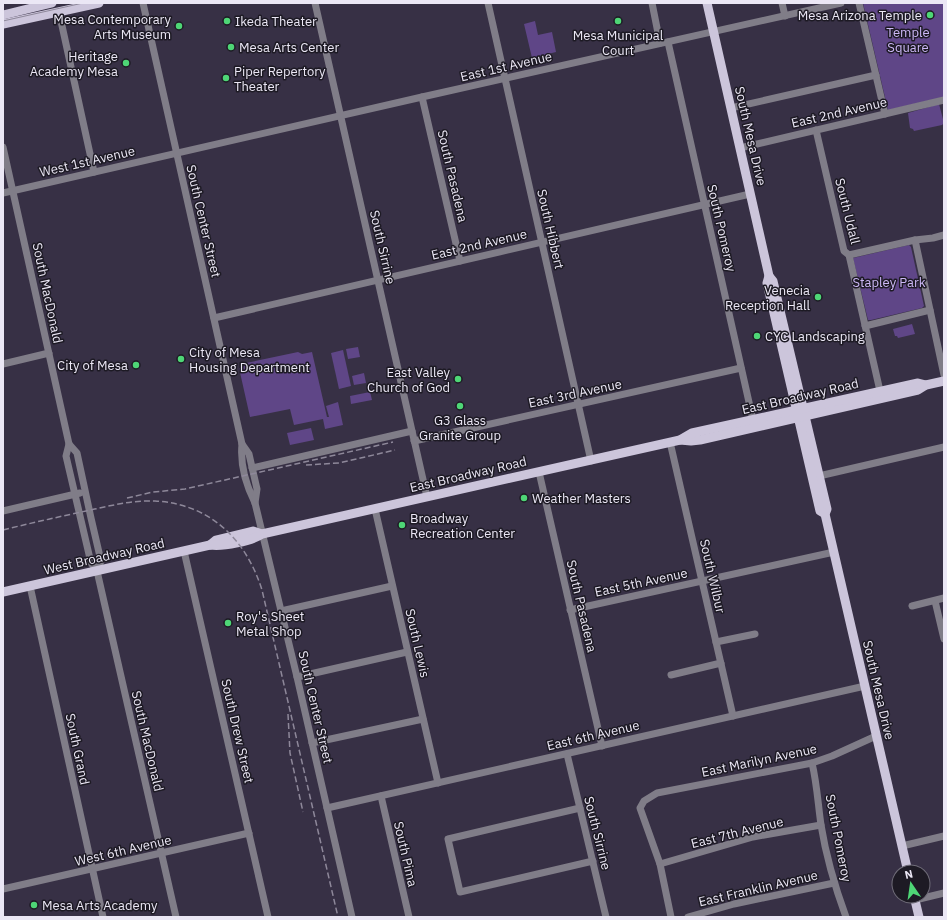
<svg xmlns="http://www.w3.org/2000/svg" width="947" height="920" viewBox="0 0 947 920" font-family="'IBM Plex Sans',sans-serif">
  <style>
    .green { fill: #5f4687 }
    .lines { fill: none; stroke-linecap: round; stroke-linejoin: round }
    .minor { stroke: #807d88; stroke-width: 7 }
    .major { stroke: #ccc5db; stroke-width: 9 }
    .tram { stroke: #8e889a; stroke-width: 1 }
    .rail { stroke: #8e889a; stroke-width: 1.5; stroke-dasharray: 6 3; stroke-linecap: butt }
    .poi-dot { fill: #4ed676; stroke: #1d1a24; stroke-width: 1.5 }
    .labels { text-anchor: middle; stroke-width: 3; stroke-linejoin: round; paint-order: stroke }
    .poi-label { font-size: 13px; fill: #ebe7f5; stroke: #1d1a24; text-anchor: start }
    .park-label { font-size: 13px; fill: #cdb8f7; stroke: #1d1a24 }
    .street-label { font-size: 13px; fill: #ebe7f5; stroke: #1d1a24 }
  </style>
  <rect width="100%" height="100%" fill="#373045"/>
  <g class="green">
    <polygon points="863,3 944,3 944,97 888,110"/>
    <polygon points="535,21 538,35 552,32 556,52 532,58 524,24"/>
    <polygon points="939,104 944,123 942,125 914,131 913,129 910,128 908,113"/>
    <polygon points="909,245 911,247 924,306 922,308 871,320 868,320 853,258"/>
    <polygon points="912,324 915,334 898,338 897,336 895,336 893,329"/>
    <polygon points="358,347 360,357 348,359 346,349"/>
    <polygon points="343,350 351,386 339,389 331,353"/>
    <polygon points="298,352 302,354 312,352 327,417 329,417 326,406 338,402 343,425 325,429 323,419 294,425 290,409 250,417 239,368 243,367 246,363"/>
    <polygon points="364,373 366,383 354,385 352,376"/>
    <polygon points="370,392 372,400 351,404 350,396"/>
    <polygon points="311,428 314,440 290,445 287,433"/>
  </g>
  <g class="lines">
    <g class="minor">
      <path d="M143 3 242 444C240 464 246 485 255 503L297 677 352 917"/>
      <polyline points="315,3 427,497"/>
      <polyline points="488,3 591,461"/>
      <polyline points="652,3 660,43"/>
      <polyline points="782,3 785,16"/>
      <polyline points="859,3 885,114"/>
      <polyline points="59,12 94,172"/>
      <polyline points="668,42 753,420"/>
      <polyline points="422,97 460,261"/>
      <polyline points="731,108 876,75"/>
      <polyline points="816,130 844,251 849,255 880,391"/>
      <polyline points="3,147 69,444 77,453 91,518 101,561 97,571"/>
      <polyline points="740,148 944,100"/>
      <polyline points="3,193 422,97 841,3"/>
      <polyline points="915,240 944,375"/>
      <polyline points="849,255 915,240 933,238 944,235"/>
      <polyline points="214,318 750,194"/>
      <polyline points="865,326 930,310"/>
      <polyline points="3,364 49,353"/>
      <polyline points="414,441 741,368"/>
      <polyline points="670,442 733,716"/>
      <polyline points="69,444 66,456 91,563 97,571 176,917"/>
      <polyline points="242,444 249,454 257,489 255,503"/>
      <polyline points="252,468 412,431"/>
      <polyline points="539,472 602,746"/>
      <polyline points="819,476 944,447"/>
      <polyline points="375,509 438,783"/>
      <polyline points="3,511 80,493"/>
      <polyline points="184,551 268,917"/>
      <polyline points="30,586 103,917"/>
      <polyline points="935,601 944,639"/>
      <polyline points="912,606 944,598"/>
      <polyline points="570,610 834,552"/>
      <polyline points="281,611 392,586"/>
      <polyline points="716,642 755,634"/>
      <polyline points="671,675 721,663"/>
      <polyline points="297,677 407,652"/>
      <polyline points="312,743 423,719"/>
      <polyline points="567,754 606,917"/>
      <path d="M812 763C817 784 818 804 821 825 826 856 835 887 846 917"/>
      <polyline points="381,796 409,917"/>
      <polyline points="327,808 865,686"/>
      <polyline points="580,808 448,839 460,892 593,861"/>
      <polyline points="902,846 944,836"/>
      <polyline points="660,864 753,837 821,825"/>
      <polyline points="3,889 249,833"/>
      <polyline points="915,900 944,893"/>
      <polyline points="671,917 660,864 640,808 644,801 657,793 812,763 832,756 876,736"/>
      <polyline points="688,917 734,904 834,883"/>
    </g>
    <g class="major">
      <polyline points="707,3 769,276 773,281 827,509 825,514 908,872"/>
      <polyline points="3,15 52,3"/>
      <polyline points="3,24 99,3"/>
      <polyline points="769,276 767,283 820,511 825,514"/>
      <polyline points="680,440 691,441 700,440 918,390 926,385 944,381"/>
      <polyline points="210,545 216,540 253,531 262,534"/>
      <path d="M3 592 210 545C223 547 252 541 262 534L680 440 692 433 918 383 926 385"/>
      <polyline points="914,896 919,917"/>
    </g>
    <polyline class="tram" points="3,21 83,3"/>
    <g class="rail">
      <polyline points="306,465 339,463 395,450"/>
      <polyline points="127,498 153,492 185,489 393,442"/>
      <path d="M3 530C31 523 58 517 86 511 109 506 132 500 155 501 210 504 246 539 262 590L338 917"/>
      <polyline points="288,714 290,753 303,812"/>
    </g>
  </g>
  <g class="poi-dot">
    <circle cx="930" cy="15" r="4"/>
    <circle cx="227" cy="21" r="4"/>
    <circle cx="618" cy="21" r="4"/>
    <circle cx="179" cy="26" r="4"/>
    <circle cx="231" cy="47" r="4"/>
    <circle cx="126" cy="63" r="4"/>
    <circle cx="226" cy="78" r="4"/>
    <circle cx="818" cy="297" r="4"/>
    <circle cx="757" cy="336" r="4"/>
    <circle cx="181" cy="359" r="4"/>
    <circle cx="136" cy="365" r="4"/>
    <circle cx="458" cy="379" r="4"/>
    <circle cx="460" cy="406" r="4"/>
    <circle cx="524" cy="498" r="4"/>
    <circle cx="402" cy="525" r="4"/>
    <circle cx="228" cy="623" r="4"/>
    <circle cx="34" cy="905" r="4"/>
  </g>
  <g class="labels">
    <g class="poi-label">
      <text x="922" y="20" text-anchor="end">Mesa Arizona Temple</text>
      <text x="171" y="24" text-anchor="end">Mesa Contemporary<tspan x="171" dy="15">Arts Museum</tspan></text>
      <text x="235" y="26">Ikeda Theater</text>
      <text x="618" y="40" text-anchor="middle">Mesa Municipal<tspan x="618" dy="15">Court</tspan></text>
      <text x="239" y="52">Mesa Arts Center</text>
      <text x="118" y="61" text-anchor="end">Heritage<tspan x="118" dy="15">Academy Mesa</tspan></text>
      <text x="234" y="76">Piper Repertory<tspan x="234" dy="15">Theater</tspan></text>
      <text x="810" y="295" text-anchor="end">Venecia<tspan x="810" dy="15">Reception Hall</tspan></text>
      <text x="765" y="341">CYC Landscaping</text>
      <text x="189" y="357">City of Mesa<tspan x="189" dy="15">Housing Department</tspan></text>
      <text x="128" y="370" text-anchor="end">City of Mesa</text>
      <text x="450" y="377" text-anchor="end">East Valley<tspan x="450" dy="15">Church of God</tspan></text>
      <text x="460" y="425" text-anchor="middle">G3 Glass<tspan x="460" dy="15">Granite Group</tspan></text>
      <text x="532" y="503">Weather Masters</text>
      <text x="410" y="523">Broadway<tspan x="410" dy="15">Recreation Center</tspan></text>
      <text x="236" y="621">Roy's Sheet<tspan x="236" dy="15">Metal Shop</tspan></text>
      <text x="42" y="910">Mesa Arts Academy</text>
    </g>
    <g class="park-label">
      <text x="908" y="37">Temple<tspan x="908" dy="15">Square</tspan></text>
      <text x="889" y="287">Stapley Park</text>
    </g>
    <g class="street-label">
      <text transform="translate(506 66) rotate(-13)" y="5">East 1st Avenue</text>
      <text transform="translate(839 112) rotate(-13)" y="5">East 2nd Avenue</text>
      <text transform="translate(751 136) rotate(77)" y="5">South Mesa Drive</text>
      <text transform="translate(87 161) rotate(-13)" y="5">West 1st Avenue</text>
      <text transform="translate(453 176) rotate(77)" y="5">South Pasadena</text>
      <text transform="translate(848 211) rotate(76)" y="5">South Udall</text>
      <text transform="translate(204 221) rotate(77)" y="5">South Center Street</text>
      <text transform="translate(722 228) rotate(77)" y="5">South Pomeroy</text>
      <text transform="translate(551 229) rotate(77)" y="5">South Hibbert</text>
      <text transform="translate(479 244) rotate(-13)" y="5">East 2nd Avenue</text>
      <text transform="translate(383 247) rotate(77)" y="5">South Sirrine</text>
      <text transform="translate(48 293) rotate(78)" y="5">South MacDonald</text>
      <text transform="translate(575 393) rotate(-12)" y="5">East 3rd Avenue</text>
      <text transform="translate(800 396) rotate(-13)" y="5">East Broadway Road</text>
      <text transform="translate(468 474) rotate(-13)" y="5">East Broadway Road</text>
      <text transform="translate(104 556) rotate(-13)" y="5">West Broadway Road</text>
      <text transform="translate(713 576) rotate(77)" y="5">South Wilbur</text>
      <text transform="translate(641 582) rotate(-12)" y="5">East 5th Avenue</text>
      <text transform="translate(582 606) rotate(77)" y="5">South Pasadena</text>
      <text transform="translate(418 643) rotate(77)" y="5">South Lewis</text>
      <text transform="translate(879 690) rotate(77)" y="5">South Mesa Drive</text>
      <text transform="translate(316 707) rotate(77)" y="5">South Center Street</text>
      <text transform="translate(238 731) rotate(77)" y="5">South Drew Street</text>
      <text transform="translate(593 735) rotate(-13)" y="5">East 6th Avenue</text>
      <text transform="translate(148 741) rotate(77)" y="5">South MacDonald</text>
      <text transform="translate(78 749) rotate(78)" y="5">South Grand</text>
      <text transform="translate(759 760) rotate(-12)" y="5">East Marilyn Avenue</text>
      <text transform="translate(737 832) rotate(-14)" y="5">East 7th Avenue</text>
      <text transform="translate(598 833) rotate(76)" y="5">South Sirrine</text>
      <text transform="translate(839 838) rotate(79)" y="5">South Pomeroy</text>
      <text transform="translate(123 850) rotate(-13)" y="5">West 6th Avenue</text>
      <text transform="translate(406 854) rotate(77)" y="5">South Pima</text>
      <text transform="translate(758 888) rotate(-13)" y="5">East Franklin Avenue</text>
    </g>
  </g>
  <rect width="947" height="920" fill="none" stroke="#ebe7f5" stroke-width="8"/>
  <g transform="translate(911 884) rotate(347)"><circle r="19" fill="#1d1a24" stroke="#6f6c78"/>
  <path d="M0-3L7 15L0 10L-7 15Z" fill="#4ed676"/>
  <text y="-6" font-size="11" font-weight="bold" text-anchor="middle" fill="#ebe7f5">N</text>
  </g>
</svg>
